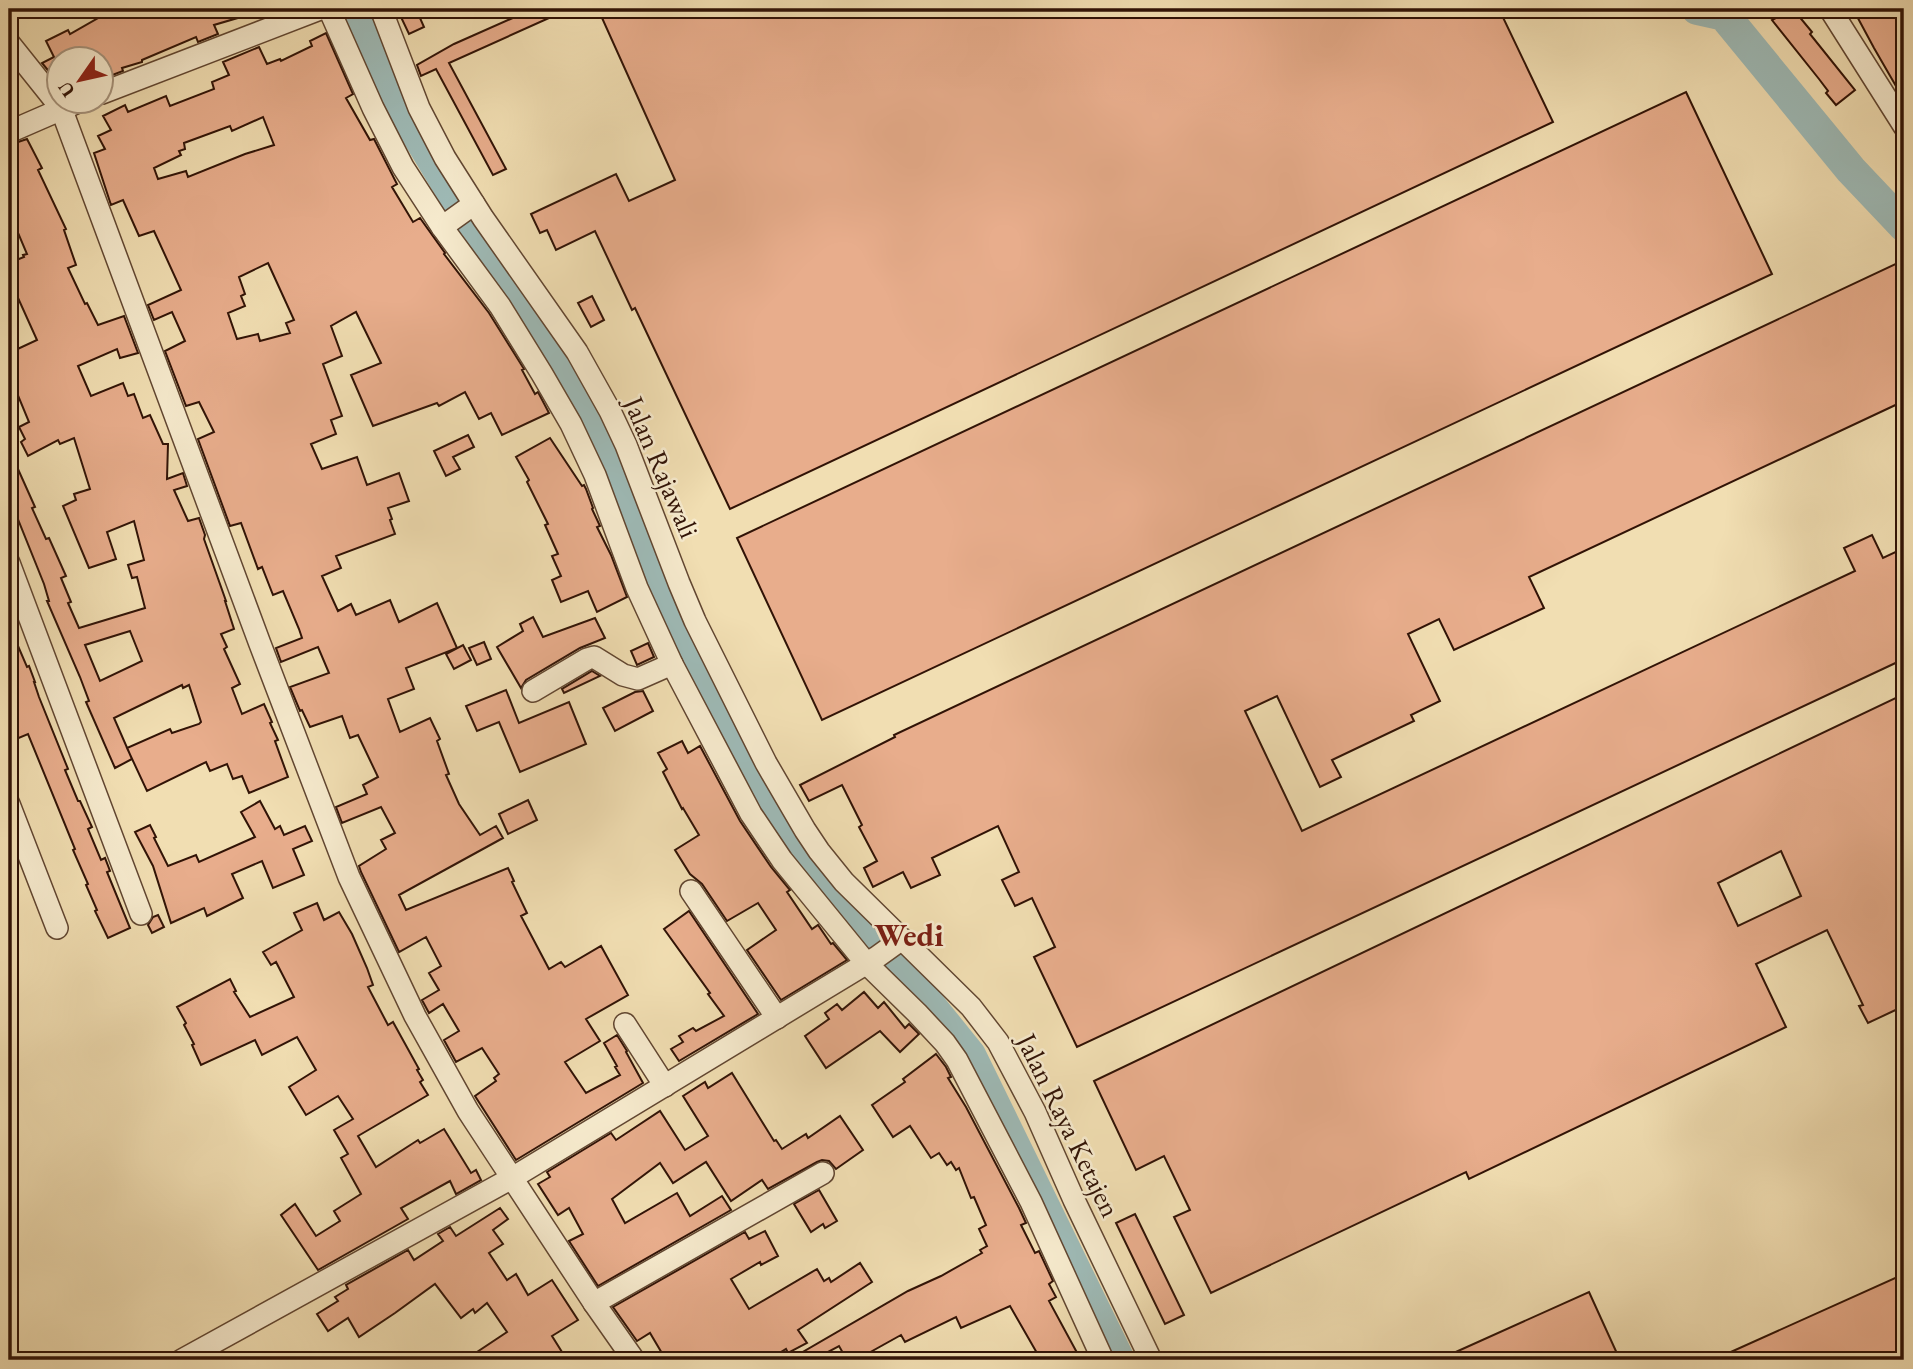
<svg xmlns="http://www.w3.org/2000/svg" width="1913" height="1369" viewBox="0 0 1913 1369" font-family="'EB Garamond',serif">
  <style>
    .lines { fill: none; stroke-linecap: round; stroke-linejoin: round }
    .river { stroke: #9ebab6; stroke-width: 32 }
    .building { fill: #e8ad8c; stroke: #311306; stroke-width: 2; fill-rule: evenodd }
    .minor-casing { stroke: #614631; stroke-width: 24 }
    .minor { stroke: #f6eacd; stroke-width: 21 }
    .labels { text-anchor: middle; stroke-width: 5; stroke-linejoin: round; paint-order: stroke }
    .street-label { font-size: 28px; fill: #311306; stroke: #f6eacd }
    .quarter-label { font-size: 32px; font-weight: bold; fill: #7a1f14; stroke: #f6eacd }
  </style>
  <rect width="100%" height="100%" fill="#f1deb2"/>
  <filter id="stains"><feTurbulence type="fractalNoise" baseFrequency=".00286" numOctaves="4"/><feColorMatrix values="0 0 0 0 .2 0 0 0 0 .09 0 0 0 0 .02 0 0 0 .5 -.17"/></filter>
  <radialGradient id="worn" r=".72"><stop offset=".6" stop-color="#630" stop-opacity="0"/><stop offset="1" stop-color="#630" stop-opacity=".3"/></radialGradient>
  <g class="lines">
    <g class="river">
      <polyline points="356,9 388,86 499,270 584,400 736,751 797,841 970,1055 1119,1360"/>
      <polyline points="1697,9 1724,15 1851,170 1904,226"/>
    </g>
  </g>
  <g class="building">
    <polygon points="94,9 110,9 114,16 128,9 257,9 258,12 214,25 218,34 198,42 196,37 142,60 142,62 122,68 123,71 102,79 102,60 60,60 60,85 42,63 54,57 46,41 68,30 70,34 98,18"/>
    <polygon points="416,9 424,27 409,34 400,15"/>
    <polygon points="533,9 569,9 449,63 506,169 493,175 436,69 421,76 417,65 454,44"/>
    <polygon points="598,9 1499,9 1553,122 730,509 635,308 632,310 595,231 556,250 547,230 540,233 531,214 616,174 629,201 675,180"/>
    <polygon points="1768,9 1793,9 1812,32 1810,34 1855,90 1836,105 1826,93 1828,91 1819,79 1772,20 1776,18"/>
    <polygon points="1853,9 1904,9 1904,100 1874,48"/>
    <path d="M326 33 353 94 346 98 370 140 374 139 397 184 392 187 413 222 420 218 445 253 444 254 489 313 524 369 522 370 535 394 538 392 549 413 502 435 491 413 479 419 465 392 439 406 437 403 373 426 351 375 381 363 356 312 331 326 342 356 323 364 342 416 331 420 336 434 311 444 322 469 357 457 367 485 399 473 409 501 388 508 392 519 390 520 395 534 336 556 341 568 322 576 338 611 351 604 356 615 390 600 399 622 437 603 457 648 406 668 414 689 388 699 400 732 430 718 440 739 437 741 449 774 446 775 459 804 480 835 496 826 503 838 399 895 406 910 508 868 514 881 512 882 527 913 521 916 549 969 561 962 565 967 601 946 628 995 586 1019 600 1041 565 1062 586 1093 620 1075 615 1067 617 1066 604 1043 617 1035 627 1051 626 1052 643 1083 516 1160 475 1096 496 1081 494 1078 499 1074 482 1048 456 1062 444 1040 459 1031 443 1004 429 1013 422 1000 439 990 429 973 441 966 426 937 399 952 361 872 359 866 386 849 381 840 395 833 381 807 342 823 336 807 367 794 363 785 378 777 358 735 350 738 342 716 310 727 302 710 300 711 290 687 329 673 318 647 281 662 276 648 302 638 299 629 283 591 273 595 262 567 258 569 241 523 230 526 198 439 214 432 199 402 186 406 165 351 185 341 172 312 154 320 148 305 181 290 154 231 139 236 123 200 111 205 94 153 105 149 98 136 111 130 103 116 125 105 128 112 166 96 170 106 214 89 212 82 229 75 223 62 259 47 267 64 280 59 281 61 312 46 310 41ZM263 117 274 145 245 154 188 177 186 171 158 179 154 168 181 155 179 151 185 149 184 143 230 126 232 131ZM268 263 294 320 286 323 290 333 260 341 258 334 237 339 228 313 245 306 241 296 245 294 239 277Z"/>
    <polygon points="1686,92 1772,274 822,720 737,538"/>
    <path d="M27 139 42 168 38 170 66 229 64 230 76 265 68 268 85 304 87 303 98 325 124 316 138 353 120 358 117 349 78 366 91 396 123 383 128 396 134 394 143 418 150 415 163 444H168L167 479 183 473 187 486 174 490 188 521 199 518 205 535 204 539 226 601H225L234 629 221 634 227 647 224 649 240 684 232 688 242 714 264 704 272 722 270 723 278 740 275 741 288 777 249 793 242 776 233 779 227 764 210 771 206 762 147 791 127 748 170 729 172 733 199 724 201 722 189 685 183 688 182 685 114 718 132 759 115 768 86 702 89 701 80 677 47 601H49L44 584 9 497V449L35 507 32 508 46 539 49 538 66 576 61 578 71 602 68 603 79 628 145 608 137 577 132 578 128 565 144 560 134 521 107 532 116 559 89 568 63 506 76 500 74 494 90 489 74 438 60 444 58 440 28 456 21 442 25 439 19 427 29 422 17 393 9 396V353L37 340 9 278V263L24 257 23 255 27 254 16 228 9 231V145ZM130 631 142 661 100 681 85 645Z"/>
    <polygon points="1904,260 1904,401 1529,577 1544,608 1454,650 1439,619 1408,634 1440,701 1411,715 1414,721 1332,760 1341,777 1320,787 1277,696 1245,711 1302,831 1855,571 1844,548 1872,535 1883,558 1904,548 1904,659 1077,1047 1034,957 1055,947 1032,898 1015,906 1002,880 1019,872 998,826 932,858 940,875 911,888 903,872 873,887 864,868 877,861 859,827 862,825 842,785 809,801 800,785 895,737 894,735"/>
    <polygon points="592,296 604,320 591,327 578,303"/>
    <polygon points="468,435 474,447 453,457 460,469 446,476 434,451"/>
    <polygon points="550,438 582,486 584,485 586,489 593,508 592,509 600,526 597,527 611,555 627,597 597,612 588,591 561,602 552,580 561,576 552,556 558,554 545,525 548,524 527,482 529,480 516,457"/>
    <polygon points="533,617 543,637 595,618 605,638 580,648 526,680 521,688 497,647 523,631 520,624"/>
    <polygon points="9,625 27,667 29,666 35,682 34,682 39,697 68,769 65,770 78,801 80,801 92,827 88,829 101,860 105,858 110,871 107,872 130,928 108,938 95,911 97,910 86,885 88,884 73,850 75,849 28,734 9,742"/>
    <polygon points="484,642 491,659 477,665 469,648"/>
    <polygon points="648,643 654,657 637,665 631,651"/>
    <polygon points="463,645 471,660 454,669 446,654"/>
    <polygon points="592,671 600,676 564,693 562,689"/>
    <polygon points="506,690 519,723 569,702 586,744 520,772 499,722 477,731 466,706"/>
    <polygon points="643,691 653,711 615,731 603,708 635,692"/>
    <path d="M1904 694V1006L1868 1023 1859 1006 1863 1005 1827 930 1756 964 1786 1027 1469 1179 1466 1172 1211 1293 1174 1217 1190 1210 1164 1156 1136 1170 1094 1081ZM1781 851 1801 896 1738 926 1718 883Z"/>
    <polygon points="682,741 688,753 700,746 740,821 771,867 790,890 787,892 812,929 818,925 831,944 833,943 847,960 781,1000 747,950 776,930 758,903 727,921 702,884 690,874 675,850 699,835 683,808 682,809 663,772 667,769 658,753"/>
    <polygon points="528,800 537,820 508,834 499,814"/>
    <polygon points="260,801 275,829 280,826 284,835 305,826 312,841 293,849 304,875 273,888 262,861 232,874 243,898 207,916 204,908 171,923 153,866 135,832 150,825 156,837 154,838 168,866 196,855 199,862 255,837 241,812"/>
    <polygon points="317,903 324,920 339,912 352,934 367,968 373,985 368,987 388,1025 393,1022 419,1069 417,1070 423,1080 420,1082 428,1095 358,1136 376,1167 418,1140 420,1143 444,1129 471,1173 476,1170 481,1180 456,1194 450,1181 401,1208 408,1219 318,1270 281,1215 295,1204 316,1236 340,1221 334,1211 361,1194 341,1158 348,1154 334,1130 353,1119 338,1096 306,1115 289,1087 316,1070 297,1037 262,1055 255,1040 201,1065 192,1045 194,1044 184,1025 186,1023 177,1007 230,979 236,991 234,992 250,1017 294,997 276,962 271,965 263,952 302,930 294,913"/>
    <polygon points="689,911 758,1014 679,1061 671,1049 683,1042 679,1036 693,1028 696,1031 724,1016 708,994 710,993 664,929"/>
    <polygon points="158,915 164,927 152,933 148,925 153,917"/>
    <polygon points="864,992 878,1008 884,1002 905,1028 909,1024 919,1034 900,1052 880,1031 826,1068 805,1036 829,1019 825,1013 837,1004 842,1010"/>
    <polygon points="936,1054 946,1067 951,1077 948,1078 966,1107 1019,1208 1026,1223 1021,1225 1035,1253 1039,1251 1053,1281 1049,1284 1056,1297 1049,1301 1081,1360 1041,1360 1010,1306 961,1328 956,1317 905,1342 901,1335 856,1360 847,1360 839,1346 813,1360 789,1360 908,1291 941,1276 982,1253 980,1250 987,1246 979,1229 986,1225 974,1197 971,1198 959,1168 956,1170 951,1162 947,1165 939,1153 931,1158 910,1126 893,1137 872,1105 905,1082 903,1079"/>
    <polygon points="732,1073 774,1141 776,1140 782,1149 806,1134 808,1138 840,1116 863,1150 836,1169 829,1161 822,1160 817,1162 768,1189 762,1180 731,1201 706,1162 673,1183 660,1163 612,1199 625,1223 677,1193 690,1216 722,1196 731,1210 598,1286 569,1241 583,1234 569,1208 558,1215 538,1184 550,1177 547,1172 611,1133 616,1140 660,1111 685,1150 708,1136 683,1096 705,1082 708,1088"/>
    <polygon points="819,1190 837,1221 825,1228 823,1224 811,1232 794,1204"/>
    <polygon points="500,1208 508,1219 493,1230 503,1244 489,1253 507,1280 516,1274 528,1295 552,1280 578,1320 552,1336 567,1360 465,1360 507,1332 487,1303 475,1313 473,1309 461,1318 435,1284 395,1313 359,1337 348,1318 328,1331 317,1314 338,1301 335,1297 348,1289 346,1285 408,1250 414,1260 443,1241 438,1234 450,1227 456,1236"/>
    <polygon points="1135,1214 1184,1315 1165,1324 1116,1223"/>
    <polygon points="765,1231 778,1256 761,1265 760,1262 731,1279 749,1309 817,1269 824,1281 829,1278 831,1282 860,1263 872,1282 798,1330 807,1343 788,1353 786,1349 768,1360 666,1360 650,1333 637,1341 613,1307 745,1232 749,1239"/>
    <polygon points="1904,1274 1904,1350 1882,1360 1713,1360"/>
    <polygon points="1589,1292 1620,1360 1438,1360"/>
  </g>
  <g class="lines">
    <defs>
      <g id="minor">
        <polyline points="329,9 373,108 403,167 442,227 500,306 542,374 571,424 595,475 637,588 672,664 751,814 782,860 866,963 917,1013 945,1043 957,1060 1031,1202 1103,1360"/>
        <polyline points="381,9 419,108 445,158 483,218 577,352 610,411 626,445 679,583 695,621 766,763 805,830 819,851 844,882 971,1007 998,1042 1035,1112 1074,1200 1151,1360"/>
        <polyline points="1830,9 1904,126"/>
        <polyline points="9,43 61,108 260,644 349,877 415,1016 468,1111 594,1303 634,1360"/>
        <polyline points="102,93 320,9"/>
        <polyline points="9,132 78,102"/>
        <polyline points="442,227 474,204"/>
        <polyline points="9,563 141,914"/>
        <polyline points="533,691 587,659 594,657 623,675 638,679 672,664"/>
        <polyline points="9,804 57,928"/>
        <polyline points="691,891 777,1018"/>
        <polyline points="625,1024 665,1086"/>
        <polyline points="594,1303 823,1173"/>
        <polyline points="182,1360 512,1178 877,957 902,939"/>
      </g>
    </defs>
    <use href="#minor" class="minor-casing"/>
    <use href="#minor" class="minor"/>
  </g>
  <g class="labels">
    <g class="street-label">
      <text transform="translate(662 467) rotate(67)" y="10">Jalan Rajawali</text>
      <text transform="translate(1069 1125) rotate(64)" y="10">Jalan Raya Ketajen</text>
    </g>
    <g class="quarter-label">
      <text x="909" y="946">Wedi</text>
    </g>
  </g>
  <rect width="1913" height="1369" fill="none" stroke="#f1deb2" stroke-width="35"/>
  <rect x="10" y="10" width="1892" height="1348" fill="none" stroke="#311306" stroke-width="3.5"/>
  <rect x="18" y="18" width="1878" height="1334" fill="none" stroke="#311306" stroke-width="2"/>
  <g transform="translate(80 80) rotate(236)"><circle r="33" fill="#f6eacd" stroke="#a7947d" stroke-width="2"/>
  <path d="M0-5L12 26L0 18L-12 26Z" fill="#8f2418"/>
  <text y="-10" font-size="19" font-weight="bold" text-anchor="middle" fill="#311306">U</text>
  </g>
  <rect width="100%" height="100%" filter="url(#stains)"/>
  <rect width="100%" height="100%" fill="url(#worn)"/>
</svg>
